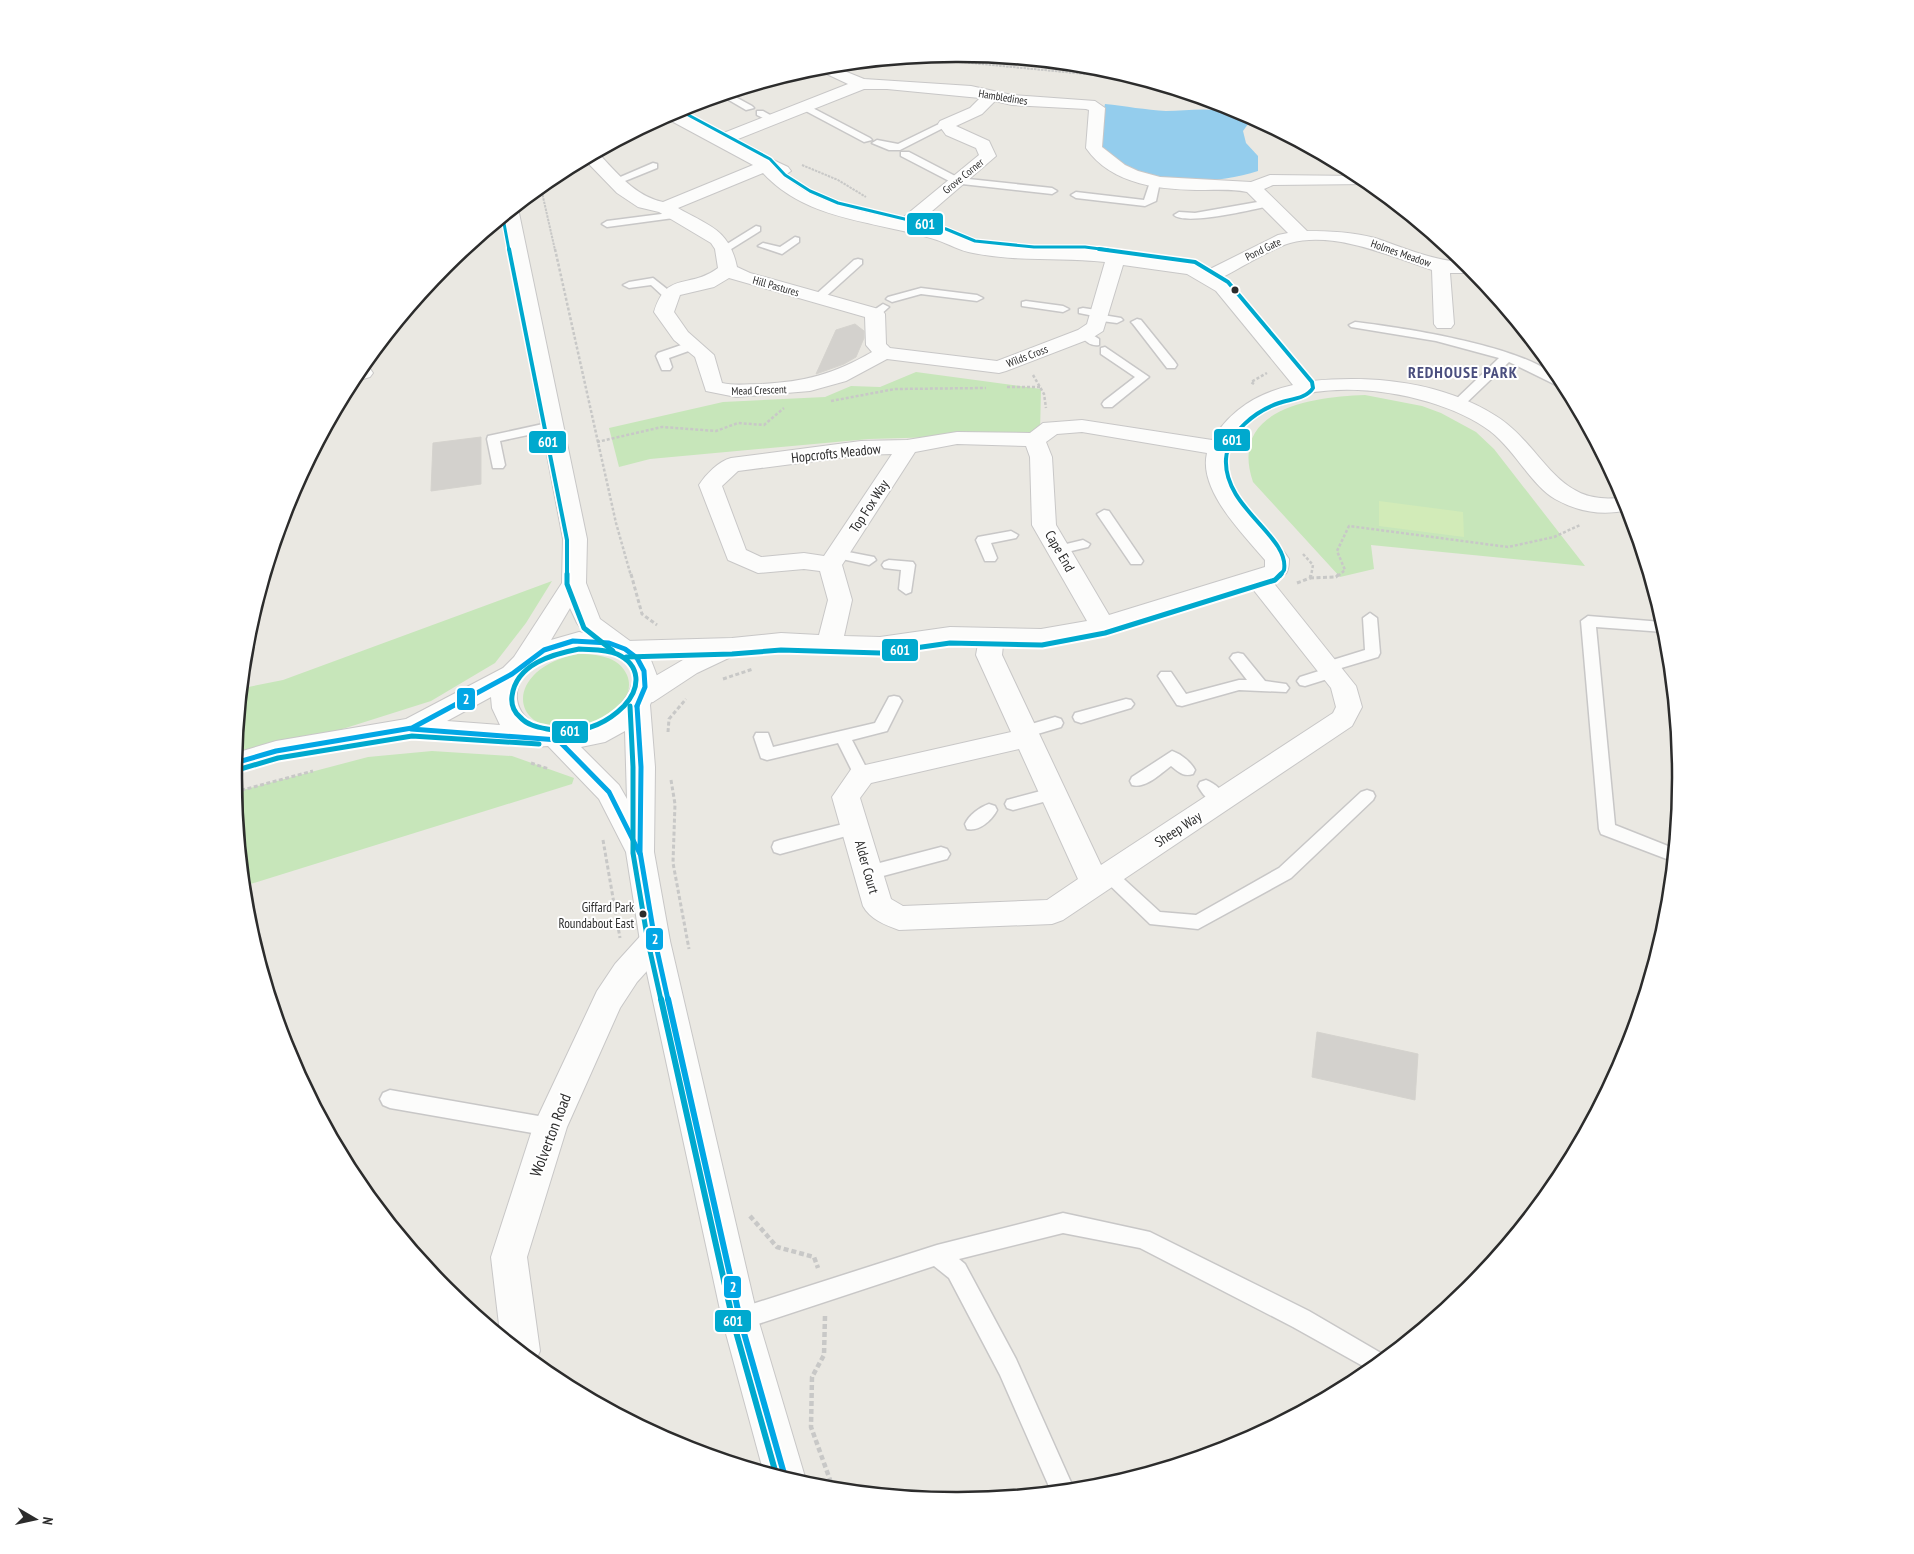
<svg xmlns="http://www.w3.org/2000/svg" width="1914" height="1554" viewBox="0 0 1914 1554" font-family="'PT Sans Narrow',sans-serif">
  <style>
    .green { fill: #c7e6ba }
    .pitch { fill: #d2ebb8 }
    .water { fill: #94cded }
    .building { fill: #d3d1cd; stroke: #d5d3ce }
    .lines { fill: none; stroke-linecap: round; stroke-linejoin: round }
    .service-casing { stroke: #c8c7c7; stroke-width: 3 }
    .minor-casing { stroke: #c8c7c7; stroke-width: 2 }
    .tertiary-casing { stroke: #c8c7c7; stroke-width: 2 }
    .path-far3 { stroke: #c8c8c7; stroke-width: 2; stroke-dasharray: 2.5 1; stroke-linecap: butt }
    .path-far2 { stroke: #c8c8c7; stroke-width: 2.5; stroke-dasharray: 3 2; stroke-linecap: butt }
    .path-far1 { stroke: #c8c8c7; stroke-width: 3; stroke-dasharray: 4 2.5; stroke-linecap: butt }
    .path { stroke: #c8c8c7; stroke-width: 4.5; stroke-dasharray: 5 3; stroke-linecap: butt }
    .service { fill: #fcfcfb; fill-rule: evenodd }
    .minor { fill: #fcfcfb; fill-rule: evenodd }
    .tertiary { fill: #fcfcfb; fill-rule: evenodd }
    .bus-1-far1-casing { stroke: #fff; stroke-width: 9 }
    .bus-1-casing { stroke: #fff; stroke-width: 10 }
    .bus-2-far3-casing { stroke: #fff; stroke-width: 5.5 }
    .bus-2-far2-casing { stroke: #fff; stroke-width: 7 }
    .bus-2-far1-casing { stroke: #fff; stroke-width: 9 }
    .bus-2-casing { stroke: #fff; stroke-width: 10 }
    .bus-1-far1 { stroke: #02a7e5; stroke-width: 5 }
    .bus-1 { stroke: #02a7e5; stroke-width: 6 }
    .bus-2-far3 { stroke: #00a9ce; stroke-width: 3 }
    .bus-2-far2 { stroke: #00a9ce; stroke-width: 4 }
    .bus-2-far1 { stroke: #00a9ce; stroke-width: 5 }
    .bus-2 { stroke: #00a9ce; stroke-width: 6 }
    .bus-dot { fill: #2c2c2c; stroke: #fff; stroke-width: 2 }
    .labels { text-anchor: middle; stroke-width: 4; stroke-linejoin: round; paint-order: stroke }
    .far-street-label { font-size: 11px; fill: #2c2c2c; stroke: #fff }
    .bus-label { font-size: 13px; fill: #2c2c2c; stroke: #fff; text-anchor: end }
    .street-label { font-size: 14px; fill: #2c2c2c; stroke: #fff }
    .far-district-label { font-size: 16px; font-weight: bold; letter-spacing: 1px; fill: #4a4e7e; stroke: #fff }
    .near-street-label { font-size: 16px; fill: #2c2c2c; stroke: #fff }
    .rim { fill: none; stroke: #2c2c2c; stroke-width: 2.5 }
    .line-badge { stroke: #fff; stroke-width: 2 }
    .badge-label { font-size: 14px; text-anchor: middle; font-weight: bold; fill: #fff }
  </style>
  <rect width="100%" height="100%" fill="#eae8e2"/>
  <g class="green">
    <polygon points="916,372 1041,389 1040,434 869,439 650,459 619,467 609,428 723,402 825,397 851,386 880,387"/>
    <path d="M1365 395 1422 406 1441 413 1476 432 1494 449 1585 566 1371 545 1374 569 1340 577 1253 482C1228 408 1312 397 1365 395Z"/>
    <polygon points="552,581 526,623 495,663 431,701 235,763 243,688 283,680"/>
    <path d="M578 654C596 654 619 656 627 675 632 687 627 698 619 707 610 717 596 724 583 726 508 741 500 669 578 654Z"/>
    <polygon points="432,751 512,756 574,778 572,784 244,886 235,792 368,757"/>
  </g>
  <polygon class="pitch" points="1379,501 1463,512 1464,537 1379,526"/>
  <path class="water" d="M1105 104C1125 106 1146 110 1166 111 1193 111 1227 103 1248 124L1243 131 1246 143 1258 156V171C1218 184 1152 188 1115 164 1108 159 1102 146 1097 139Z"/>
  <g class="building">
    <polygon points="855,324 864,331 864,338 856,357 844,364 816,374 836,330"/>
    <polygon points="481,437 481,484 431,491 433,443"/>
    <polygon points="1317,1032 1418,1054 1415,1100 1312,1077"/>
  </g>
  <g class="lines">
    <defs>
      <g id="service">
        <polygon points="730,94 752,106 754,108 746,110 722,96"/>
        <polygon points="805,104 870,138 872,140 864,142 802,109 802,105"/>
        <polygon points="757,111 763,111 779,120 771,122 757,115"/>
        <polygon points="943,122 951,124 900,150 889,150 872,143 877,140 898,144"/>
        <polygon points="901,152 909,152 959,178 1052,188 1057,191 1052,194 953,183 901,156"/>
        <polygon points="653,163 657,164 657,168 620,183 611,181"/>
        <polygon points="1155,179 1160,182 1156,201 1145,206 1076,198 1071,195 1076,192 1144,200 1150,182"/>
        <path d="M1269 200 1274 203 1273 205C1256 209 1185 226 1174 215L1179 212 1195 213Z"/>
        <polygon points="677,212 681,213 681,217 607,227 602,224 607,221"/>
        <polygon points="756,226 760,227 760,231 728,251 720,251 719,249"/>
        <polygon points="795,237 799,238 799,242 782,254 758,246 763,243 780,247"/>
        <polygon points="858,259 862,260 862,264 822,300 814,300 814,296 854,260"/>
        <polygon points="653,278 672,293 672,297 664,297 651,285 629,288 623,285 629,282"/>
        <polygon points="921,288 977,295 983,298 977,301 921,294 892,302 886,299 888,297"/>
        <polygon points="1026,301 1063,306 1069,309 1063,312 1022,306 1022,302"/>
        <polygon points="883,304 889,307 879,316 871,316 871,312"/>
        <polygon points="1083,308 1103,311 1103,315 1121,318 1123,320 1117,323 1094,320 1094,316 1079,313 1079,309"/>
        <polygon points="1137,319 1141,320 1175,362 1177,365 1175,368 1167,368 1133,324 1131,322"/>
        <path d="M1355 322C1398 327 1544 348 1564 386H1558L1509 362 1461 408H1453L1451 405 1453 402 1499 358 1436 341 1351 327 1349 325Z"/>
        <path d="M1085 330 1099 339V345C1091 347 1084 340 1079 334Z"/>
        <polygon points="693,341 699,345 697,348 669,358 672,367 670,370 662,370 656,356 658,353"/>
        <polygon points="1105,347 1149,377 1112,407 1104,407 1102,404 1104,401 1135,377 1101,354 1101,348"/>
        <polygon points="552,422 558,426 556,429 500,441 505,465 503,468 493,468 487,439 488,436"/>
        <polygon points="1104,510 1109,511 1141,558 1143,561 1141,564 1131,564 1097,514"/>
        <polygon points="1011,531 1018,535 1016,538 991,543 997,558 995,561 985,561 976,540 978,537"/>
        <polygon points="1083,540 1090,544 1088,547 1059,554 1052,550 1054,547"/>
        <polygon points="838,550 874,557 876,560 869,565 833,557 831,554"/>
        <polygon points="889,560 913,562 915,565 911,592 906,594 899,589 901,570 884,568 882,565 884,562"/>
        <polygon points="1370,613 1377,618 1380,653 1378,657 1338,669 1340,672 1337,676 1305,686 1300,685 1297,681 1300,677 1322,670 1320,667 1323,663 1365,650 1363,618"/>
        <polygon points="1588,616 1662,622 1664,632 1596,627 1615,825 1673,848 1672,861 1601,834 1599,829 1581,621"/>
        <polygon points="1238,653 1243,654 1265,681 1286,684 1289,688 1286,692 1239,690 1182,706 1177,705 1158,676 1161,672 1171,672 1186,694 1239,680 1247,680 1230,658 1233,654"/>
        <polygon points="894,696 899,697 902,701 887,731 852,740 870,775 868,779 862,781 856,779 838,743 767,760 761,758 754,737 756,733 768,733 773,747 875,723 889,697"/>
        <polygon points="1126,699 1131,700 1134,704 1131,708 1081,723 1075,721 1073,717 1075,713"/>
        <polygon points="1055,717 1061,719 1063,723 1061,727 1024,738 1018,736 1016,732 1018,728"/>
        <path d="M1172 751C1181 754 1191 762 1195 770L1193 774C1183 777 1179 772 1171 766 1161 773 1146 789 1132 785L1130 781 1132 777Z"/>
        <path d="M1206 780C1215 783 1225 793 1229 801L1227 805C1215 809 1203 796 1198 786L1200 782Z"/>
        <polygon points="1052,788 1058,790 1060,794 1058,798 1013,810 1007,808 1005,804 1007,800"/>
        <polygon points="1367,790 1373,792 1375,796 1373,800 1291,878 1198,929 1150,924 1099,875 1102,870 1108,868 1114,870 1160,912 1196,915 1279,868 1361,792"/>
        <path d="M989 804 995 806 997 810C992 820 979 832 967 829L965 824C969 815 980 807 989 804Z"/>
        <polygon points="855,821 861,822 863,827 861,832 780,854 774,852 772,847 774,842 780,840"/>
        <polygon points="941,847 947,849 950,854 947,859 868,880 862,878 859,873 862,868 868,866"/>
        <polygon points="390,1090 550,1118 557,1121 560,1127 557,1133 550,1136 390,1108 383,1105 380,1099 383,1093"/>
        <polygon points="1063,1213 1150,1232 1309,1311 1386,1356 1370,1370 1293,1327 1140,1248 1063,1233 959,1259 965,1264 1016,1359 1074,1489 1051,1491 1000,1375 949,1278 934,1266 740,1330 732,1327 729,1319 732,1311 740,1308 937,1245"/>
      </g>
      <g id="minor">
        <path d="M832 66 864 79 971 86 1012 95 1095 101 1105 108 1102 147 1125 165 1138 171 1160 177 1251 182 1270 175 1359 176 1369 184 1273 185 1264 189 1307 231C1330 231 1353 232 1375 238 1405 248 1433 261 1464 262L1474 273H1450L1454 324 1451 328H1437L1434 324 1432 270C1390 256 1335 231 1290 243 1270 249 1241 268 1221 278L1230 283 1312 381C1374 375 1442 382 1496 416 1544 446 1556 509 1624 497L1628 510C1603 516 1578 512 1555 499 1532 486 1514 449 1490 431 1431 386 1273 362 1232 443 1211 486 1269 528 1289 559 1289 573 1286 577 1272 581L1356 686 1362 707 1352 726 1063 920 1052 924 899 930C885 925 870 919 863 906L832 797 852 768 1011 732 976 655 978 644 950 643 880 655 781 651 735 655 697 673 653 702 644 704 635 702 631 695 635 688 688 657 626 659 617 656 613 650 617 644 626 641 732 638 781 633 819 635 828 600 820 571 804 569 758 573 728 560 699 485C706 474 719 461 731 458L861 441 907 440 957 432 1030 433 1043 423 1082 420 1212 440C1231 409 1258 393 1293 385L1216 291 1187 274 1123 265 1103 331 1092 338 1006 371 999 373 887 359 846 381 810 391 736 397 706 391 695 357 674 340 654 312C667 270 688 290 718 268L715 249 711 243 659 212 638 207 617 193 585 160 598 153C617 173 635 196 663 202L753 165 664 117 676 111 721 134 848 84 814 68ZM864 89H887L980 98 970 108 940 121 938 124 946 135 976 148 979 155 900 220C861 211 816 204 784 176L791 171 788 167 733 141ZM995 101 1012 105 1086 109 1089 110 1086 148C1112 186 1163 190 1205 190 1219 190 1233 189 1247 192L1288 233 1278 235 1208 270 1192 263 1084 248 1034 249 977 243 950 232 917 224 996 156 989 141 956 126 982 114ZM763 173C808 222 879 221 937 240 949 244 960 251 973 253 1018 262 1061 257 1105 262L1087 324 1078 330 997 361 890 348 886 344 885 314 882 310 750 273 737 267C729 229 709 226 678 208ZM729 278 865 317 866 345 872 352C834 374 804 382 761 384 748 384 735 386 722 383L714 355 688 332 674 312 680 295 714 287ZM1082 432 1207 453C1198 490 1243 534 1265 560V567L1109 615 1056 525 1052 457 1046 442 1057 434ZM957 444 1026 446 1030 457 1032 525 1087 621 1041 629 950 627 880 637 844 636 852 600 842 565 915 452ZM892 454 824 556 804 553 761 557 746 550 722 486 738 471 861 455ZM1252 588 1331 688 1336 707 1333 713 1101 865 1002 655 1003 645 1041 647 1103 634ZM1019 749 1078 879 1047 900 903 906 891 899 860 798 871 783Z"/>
        <polygon points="366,363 373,373 370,377 363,379 356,377"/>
        <polygon points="655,929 666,932 670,941 666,950 637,982 620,1008 567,1127 527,1257 540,1351 535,1362 500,1333 491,1257 533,1127 597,991 615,964 644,932"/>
      </g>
      <path id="tertiary" d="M515 209 519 213 587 539 586 583 600 619 649 655 659 681 650 705 655 767 654 852 670 941 758 1319 805 1477 803 1482 763 1470 722 1319 640 941 626 852 599 799 548 746 535 747 412 738 276 761 234 773 236 753 276 741 406 719 503 668 514 657 562 583 563 539 502 219ZM570 608 577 623 584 633 579 632 551 640ZM579 650C589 651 604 651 613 655 656 674 619 714 591 725 575 732 558 729 542 726 517 720 508 691 527 673 541 660 561 654 579 650ZM491 697 492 708 500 725 447 721ZM625 731 627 799 619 785 581 747 605 742Z"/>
    </defs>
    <use href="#service" class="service-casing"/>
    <use href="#minor" class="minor-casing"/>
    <use href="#tertiary" class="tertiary-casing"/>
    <g class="path-far3">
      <polyline points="919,58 1137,79"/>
      <polyline points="802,165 838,180 866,197"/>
      <polyline points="541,188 555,250"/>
    </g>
    <g class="path-far2">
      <polyline points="555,249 616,523 631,576"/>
      <polyline points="1033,375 1044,394 1046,408"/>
      <polyline points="1254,384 1251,382 1267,373"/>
      <polyline points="1007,387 1040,387"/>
      <polyline points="831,401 895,389 986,388"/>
      <polyline points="597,442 662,427 716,431 738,423 764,425 784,408"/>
      <polyline points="1303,554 1313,565 1311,576"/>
      <polyline points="1338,576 1345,570 1337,551 1349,526 1508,547 1554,537 1580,525"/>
    </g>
    <g class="path-far1">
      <polyline points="631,574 642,614 657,625"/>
      <polyline points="1310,578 1336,577 1339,574"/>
      <polyline points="1297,583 1310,578 1311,574"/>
      <polyline points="723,679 753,669"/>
      <polyline points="668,732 669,719 686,699"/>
      <polyline points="531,763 549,769"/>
      <polyline points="671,780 675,804 673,863 689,949"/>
      <polyline points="235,792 313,771"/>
      <polyline points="603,840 620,938"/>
    </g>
    <g class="path">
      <polyline points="750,1216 777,1247 814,1257 818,1268"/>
      <polyline points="825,1316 824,1355 812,1377 811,1427 833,1488"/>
    </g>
    <use href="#service" class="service"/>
    <use href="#minor" class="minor"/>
    <use href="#tertiary" class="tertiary"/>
    <defs>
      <g id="bus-1-far1">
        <polyline points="637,706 641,767 640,852 655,941 668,1000"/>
        <polyline points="411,729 558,740"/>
        <polyline points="558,740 609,792 640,854"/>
        <polyline points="235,763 276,751 412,728 512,674 544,650 573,641 609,643 625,649 637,658 644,671 645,687 637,706"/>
      </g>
      <polyline id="bus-1" points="668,999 740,1319 785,1477"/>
      <g id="bus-2-far3">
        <polyline points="679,110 770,159 785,175 810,191 838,203 946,229 975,241 1034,247 1085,247 1108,250"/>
        <polyline points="503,218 509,250"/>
      </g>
      <g id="bus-2-far2">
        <polyline points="509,249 567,540 567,576"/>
        <path d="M1099 249 1195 262 1228 282 1312 382 1313 388C1306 399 1290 399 1279 403 1256 411 1228 432 1226 459 1223 508 1290 536 1284 570L1280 576"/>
      </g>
      <g id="bus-2-far1">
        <polyline points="567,574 567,584 584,628 613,651"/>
        <path d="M579 649C591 650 606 649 617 654 641 665 641 688 624 706 602 728 577 735 547 729 537 727 527 725 520 717 514 712 511 704 512 696 516 664 553 654 579 649Z"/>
        <polyline points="626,657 732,654 781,650 880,653 950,643 1042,645 1105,633 1275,580 1281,574"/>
        <polyline points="630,706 633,767 633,853 648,942 661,1000"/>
        <polyline points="237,770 278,758 412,736 539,744"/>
      </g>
      <polyline id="bus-2" points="661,999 733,1321 776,1474"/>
    </defs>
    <use href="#bus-1-far1" class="bus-1-far1-casing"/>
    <use href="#bus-1" class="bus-1-casing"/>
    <use href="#bus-2-far3" class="bus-2-far3-casing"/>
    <use href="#bus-2-far2" class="bus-2-far2-casing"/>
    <use href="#bus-2-far1" class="bus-2-far1-casing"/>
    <use href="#bus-2" class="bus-2-casing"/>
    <use href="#bus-1-far1" class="bus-1-far1"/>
    <use href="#bus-1" class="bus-1"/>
    <use href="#bus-2-far3" class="bus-2-far3"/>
    <use href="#bus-2-far2" class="bus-2-far2"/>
    <use href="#bus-2-far1" class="bus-2-far1"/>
    <use href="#bus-2" class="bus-2"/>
  </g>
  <g class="bus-dot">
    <circle cx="1235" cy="290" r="4.5"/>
    <circle cx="643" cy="914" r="4.5"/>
  </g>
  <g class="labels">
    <g class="far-street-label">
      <text transform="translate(1003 97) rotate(9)" y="4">Hambledines</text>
      <text transform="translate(963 176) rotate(-39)" y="4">Grove Corner</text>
      <text transform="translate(1263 249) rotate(-26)" y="4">Pond Gate</text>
      <text transform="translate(1401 253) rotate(19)" y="4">Holmes Meadow</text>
      <text transform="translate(776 286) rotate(16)" y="4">Hill Pastures</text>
      <text transform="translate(1027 356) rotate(-21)" y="4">Wilds Cross</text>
      <text transform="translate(759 390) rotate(-2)" y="4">Mead Crescent</text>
    </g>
    <g class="bus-label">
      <text x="634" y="912">Giffard Park<tspan x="634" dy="16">Roundabout East</tspan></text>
    </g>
    <g class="street-label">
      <text transform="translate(836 453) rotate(-6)" y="5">Hopcrofts Meadow</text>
      <text transform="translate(869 506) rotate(-57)" y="5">Top Fox Way</text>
      <text transform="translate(1060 551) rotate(60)" y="5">Cape End</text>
      <text transform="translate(1178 829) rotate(-33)" y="5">Sheep Way</text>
      <text transform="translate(867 867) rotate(74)" y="5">Alder Court</text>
    </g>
    <g class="far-district-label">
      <text x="1463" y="378">REDHOUSE PARK</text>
    </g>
    <g class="near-street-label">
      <text transform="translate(550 1135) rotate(-69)" y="6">Wolverton Road</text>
    </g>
  </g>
  <path d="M0 0H1914V1554H0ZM956 62H958A714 714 0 0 1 1672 776V778A714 714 0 0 1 958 1492H956A714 714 0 0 1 242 778V776A714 714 0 0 1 956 62Z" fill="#fff" fill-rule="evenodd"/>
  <path class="rim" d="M956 62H958A714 714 0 0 1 1672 776V778A714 714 0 0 1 958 1492H956A714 714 0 0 1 242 778V776A714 714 0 0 1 956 62Z"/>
  <g class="line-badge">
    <rect x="906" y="212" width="38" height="24" rx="5" fill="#00a9ce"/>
    <rect x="1213" y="428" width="38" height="24" rx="5" fill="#00a9ce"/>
    <rect x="528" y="430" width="39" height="24" rx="5" fill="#00a9ce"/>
    <rect x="881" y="638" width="38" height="24" rx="5" fill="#00a9ce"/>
    <rect x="456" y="687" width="20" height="24" rx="5" fill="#02a7e5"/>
    <rect x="551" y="720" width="38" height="24" rx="5" fill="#00a9ce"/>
    <rect x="645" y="927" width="19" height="24" rx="5" fill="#02a7e5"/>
    <rect x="723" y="1275" width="19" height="24" rx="5" fill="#02a7e5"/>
    <rect x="714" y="1309" width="38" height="24" rx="5" fill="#00a9ce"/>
  </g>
  <g class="badge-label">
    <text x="925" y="229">601</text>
    <text x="1232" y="445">601</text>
    <text x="548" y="447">601</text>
    <text x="900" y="655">601</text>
    <text x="466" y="704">2</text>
    <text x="570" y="736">601</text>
    <text x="655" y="944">2</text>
    <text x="733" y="1292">2</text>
    <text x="733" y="1326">601</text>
  </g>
  <g transform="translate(35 1519) rotate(99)" stroke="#ffffff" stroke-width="4" paint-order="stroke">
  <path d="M0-4L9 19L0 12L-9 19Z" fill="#2c2c2c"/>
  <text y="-8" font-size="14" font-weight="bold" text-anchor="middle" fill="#2c2c2c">N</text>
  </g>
</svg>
